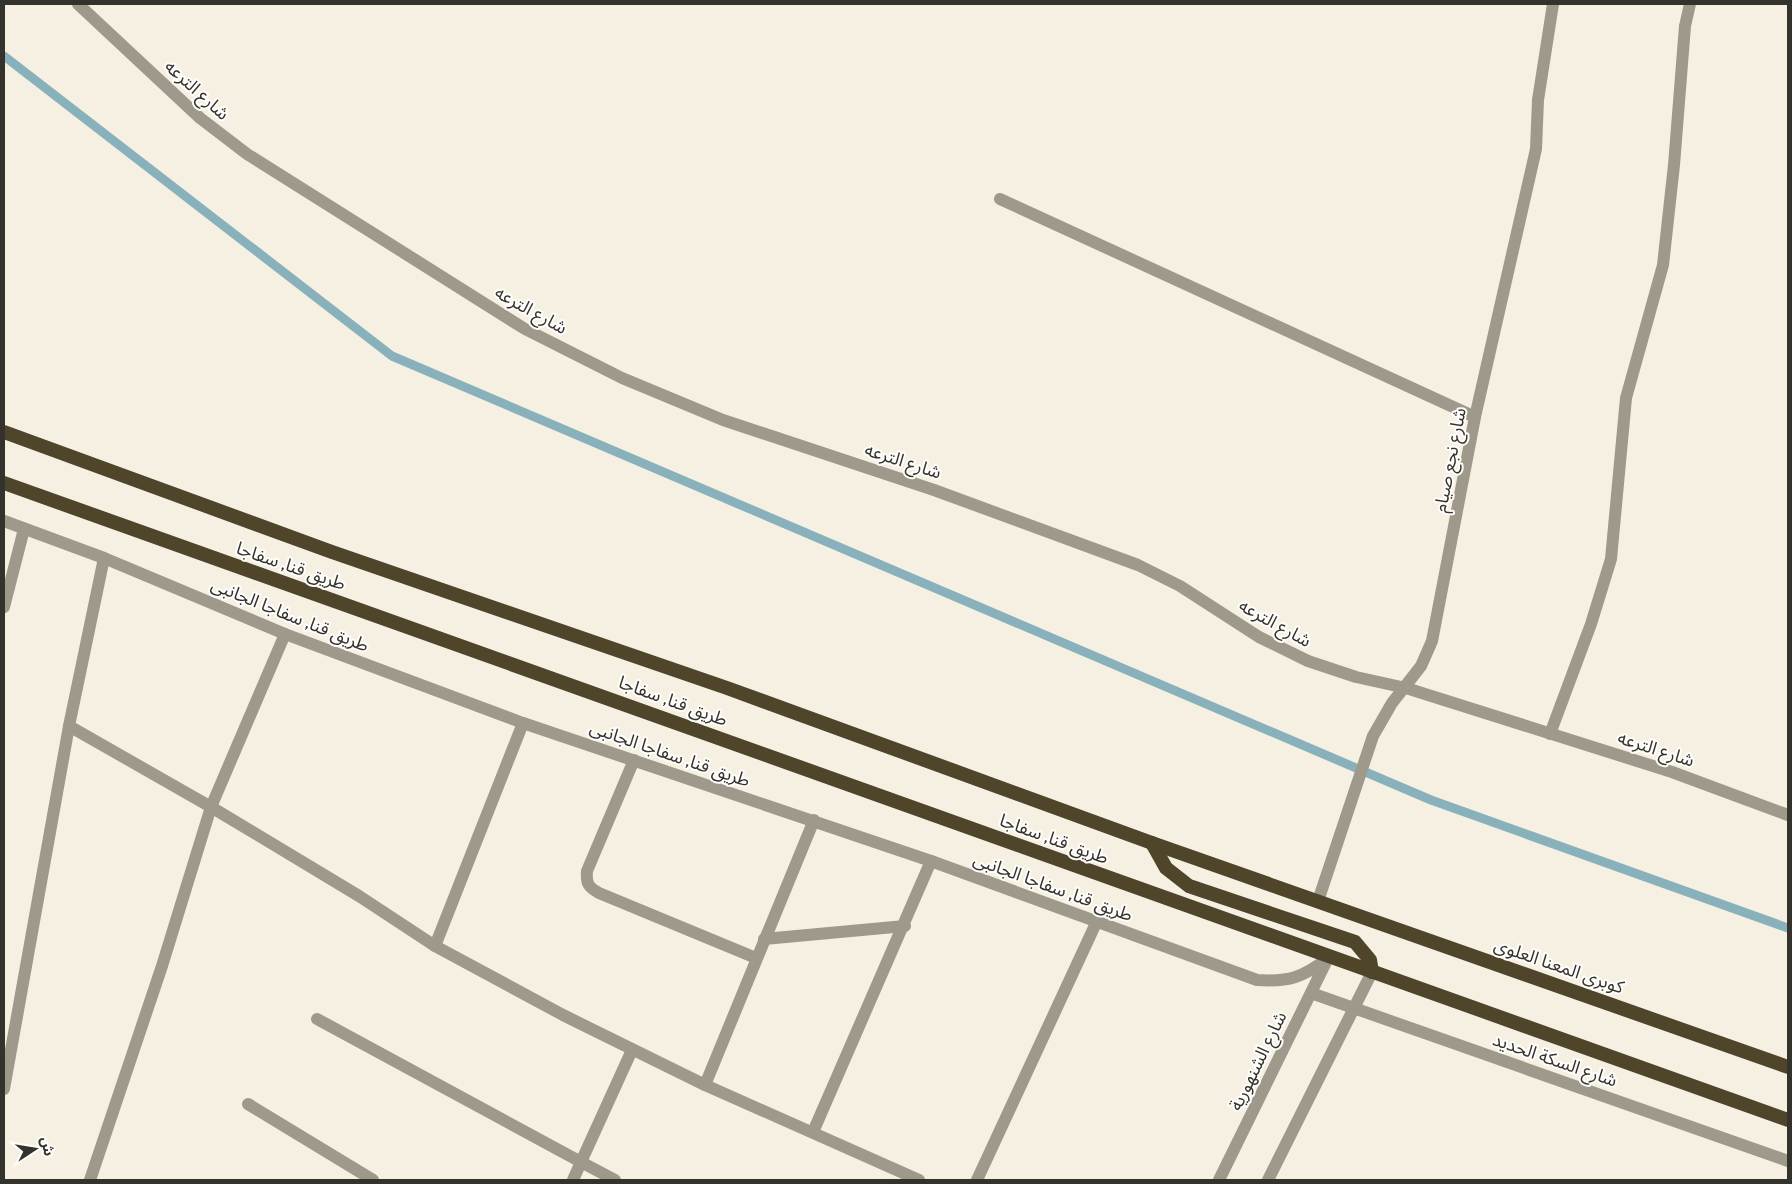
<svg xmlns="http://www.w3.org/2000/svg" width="1792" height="1184" viewBox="0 0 1792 1184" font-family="Cabin,'Noto Sans Arabic',sans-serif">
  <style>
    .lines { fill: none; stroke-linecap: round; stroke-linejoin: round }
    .stream { stroke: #88b1bb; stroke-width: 9 }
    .minor { stroke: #9e998b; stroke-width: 12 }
    .tertiary { stroke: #9e998b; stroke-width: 12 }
    .trunk { stroke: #4e452a; stroke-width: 14 }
    .labels { text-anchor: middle; stroke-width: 4; stroke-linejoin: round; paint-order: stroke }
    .street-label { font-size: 18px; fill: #34322c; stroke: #fffdfb }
  </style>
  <rect width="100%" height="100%" fill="#f5f0e1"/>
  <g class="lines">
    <polyline class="stream" points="4,56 392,356 1431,800 1788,928"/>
    <g class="minor">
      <polyline points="78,4 200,118 247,154 525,329 622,378 723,420 934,490 1138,565 1180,586 1259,637 1308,661 1356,677 1406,688 1672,772 1788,815"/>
      <polyline points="1000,199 1475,417"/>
      <polyline points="104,558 69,726 211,807 359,896 435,946 563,1015 705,1085 919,1180"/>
      <polyline points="4,607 24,529"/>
      <polyline points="1550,734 1591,624 1611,559 1626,398 1663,265 1674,165 1685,26 1690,4"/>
      <path d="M634 760 587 871C586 883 588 887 599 893L756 958"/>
      <polyline points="1318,901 1373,736 1392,703 1421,666 1432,641 1475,417 1536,149 1538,100 1553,4"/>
      <polyline points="764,939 905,926"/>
      <polyline points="435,946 523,723"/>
      <polyline points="317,1019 581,1162 632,1050"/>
      <polyline points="705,1085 814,820"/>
      <polyline points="4,1089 69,726"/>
      <polyline points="248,1104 373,1180"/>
      <polyline points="813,1132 931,861"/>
      <polyline points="90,1180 162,966 211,807 285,634"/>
      <polyline points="573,1180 581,1162 615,1180"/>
      <polyline points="977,1180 1097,921"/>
    </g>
    <g class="tertiary">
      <path d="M4 521 104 558 285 634 523 723 931 861 1257 980C1289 982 1302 978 1328 958"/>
      <polyline points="1311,993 1788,1161"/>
      <polyline points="1219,1180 1327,960"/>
      <polyline points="1268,1180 1372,972"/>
    </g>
    <g class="trunk">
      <polyline points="4,432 332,552 727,688 1152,843 1788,1067"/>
      <polyline points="4,483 1788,1120"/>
      <polyline points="1152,843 1166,868 1189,886 1355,942 1370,960 1372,972"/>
    </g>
  </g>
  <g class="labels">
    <g class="street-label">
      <text transform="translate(197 90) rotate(42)" y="6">شارع الترعه</text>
      <text transform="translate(531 310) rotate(29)" y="6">شارع الترعه</text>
      <text transform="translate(1450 460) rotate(-79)" y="6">شارع نجع صيام</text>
      <text transform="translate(903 461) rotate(18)" y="6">شارع الترعه</text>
      <text transform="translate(291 566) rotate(19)" y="6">طريق قنا, سفاجا</text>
      <text transform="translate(290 615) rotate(22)" y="6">طريق قنا, سفاجا الجانبى</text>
      <text transform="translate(1275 623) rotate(29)" y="6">شارع الترعه</text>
      <text transform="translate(673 701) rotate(20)" y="6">طريق قنا, سفاجا</text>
      <text transform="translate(1656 749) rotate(18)" y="6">شارع الترعه</text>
      <text transform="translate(670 754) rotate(19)" y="6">طريق قنا, سفاجا الجانبى</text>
      <text transform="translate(1054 839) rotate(20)" y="6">طريق قنا, سفاجا</text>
      <text transform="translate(1053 887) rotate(20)" y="6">طريق قنا, سفاجا الجانبى</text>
      <text transform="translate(1559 966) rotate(19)" y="6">كوبرى المعنا العلوى</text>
      <text transform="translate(1555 1060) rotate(19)" y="6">شارع السكة الحديد</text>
      <text transform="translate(1258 1061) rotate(-64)" y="6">شارع الشنهورية</text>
    </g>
  </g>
  <rect width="1792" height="1184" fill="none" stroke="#34322c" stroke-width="10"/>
  <g transform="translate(35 1149) rotate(78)" stroke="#fffdfb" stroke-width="4" paint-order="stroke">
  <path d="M0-4L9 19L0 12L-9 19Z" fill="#34322c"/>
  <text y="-8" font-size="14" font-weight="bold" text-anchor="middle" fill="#34322c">ش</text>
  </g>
</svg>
